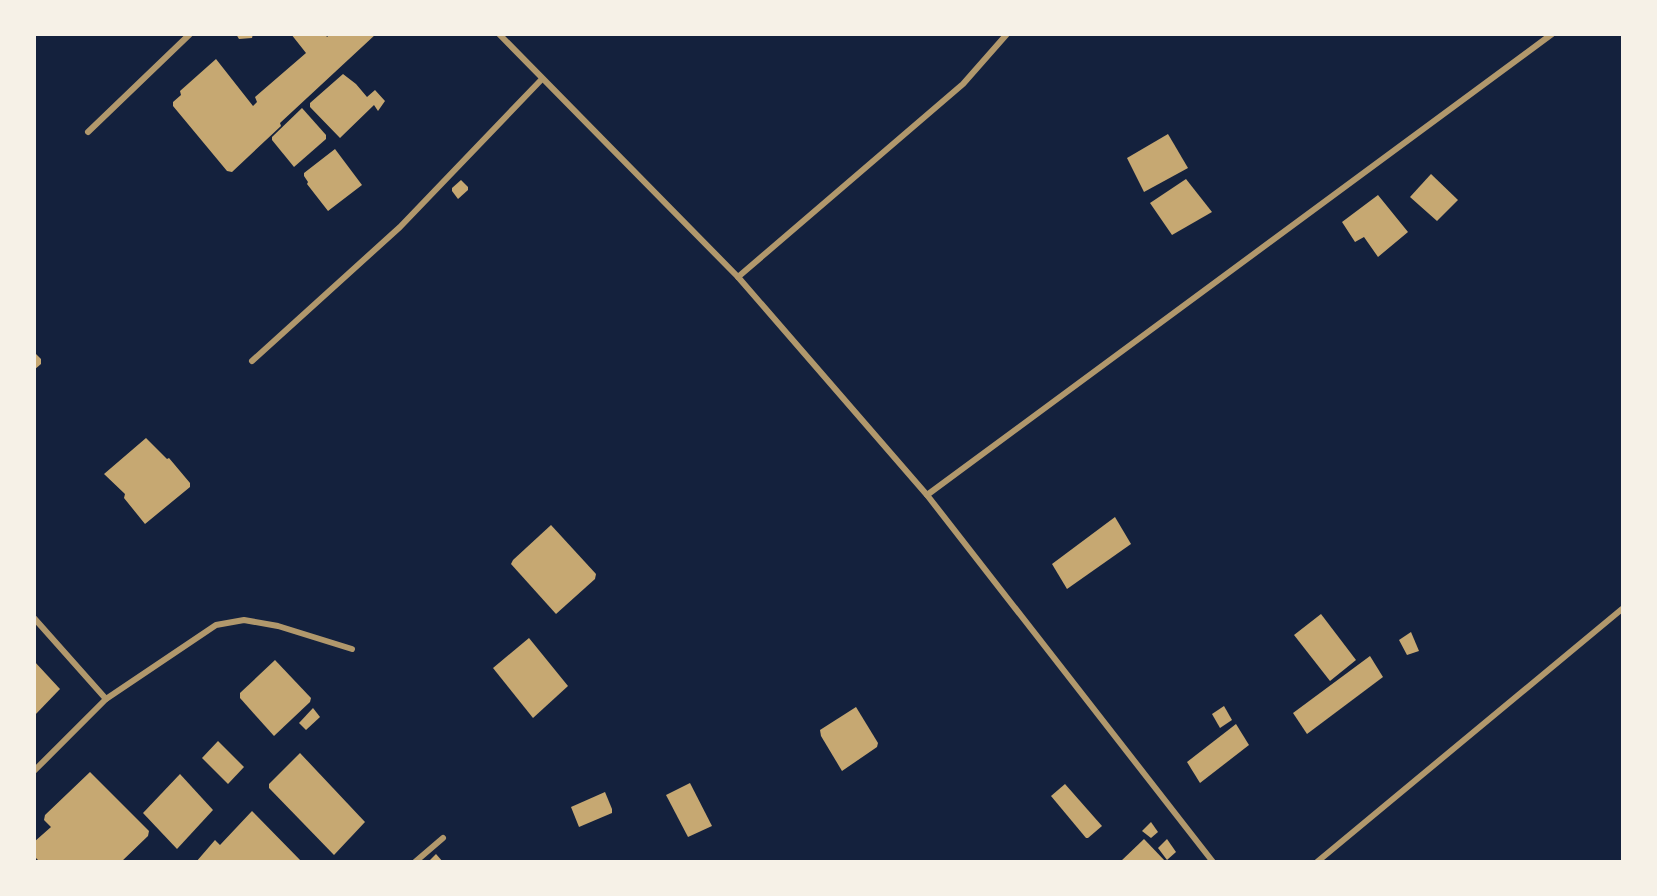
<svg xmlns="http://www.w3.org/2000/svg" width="1657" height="896" viewBox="0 0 1657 896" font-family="'PT Sans',sans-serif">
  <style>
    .building { fill: #c6a872 }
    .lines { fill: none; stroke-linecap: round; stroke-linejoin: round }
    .minor { stroke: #b1986c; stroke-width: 6 }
  </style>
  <rect width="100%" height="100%" fill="#14213d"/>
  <g class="building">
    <polygon points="236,34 253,34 252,38 239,39"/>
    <polygon points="291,34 325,34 327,37 330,34 376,34 280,123 281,126 232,172 227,171 173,106 173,102 181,95 180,91 216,59 253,106 257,102 255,97 306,53"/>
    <polygon points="343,74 356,84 367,97 375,90 385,101 378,111 374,105 340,138 310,107 310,103"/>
    <polygon points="302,108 326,135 326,139 294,167 272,140 272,137"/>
    <polygon points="1168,134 1188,168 1144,192 1127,158"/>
    <polygon points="335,149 362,185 328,211 307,184 308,182 304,176 304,173"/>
    <polygon points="1431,174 1458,200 1437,221 1410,197"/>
    <polygon points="1186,179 1212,212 1172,235 1150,203"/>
    <polygon points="461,180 468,187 468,190 458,199 452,191 452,188"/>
    <polygon points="1378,195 1408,232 1378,257 1364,237 1355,242 1342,222"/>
    <polygon points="34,352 41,359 41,364 34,370"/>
    <polygon points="146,438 167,459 169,458 190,483 190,487 145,524 124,498 125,494 104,474"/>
    <polygon points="1115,517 1131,544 1067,589 1052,564"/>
    <polygon points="551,525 596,574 595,579 556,614 511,564 513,560"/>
    <polygon points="1321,614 1356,660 1330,681 1294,635"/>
    <polygon points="1411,632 1419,651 1407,655 1399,640"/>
    <polygon points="529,638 568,686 533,718 493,668"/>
    <polygon points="1370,656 1383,677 1307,734 1293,713"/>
    <polygon points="275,660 311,698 310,702 274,736 240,698 240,693"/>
    <polygon points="34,661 60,689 34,716"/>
    <polygon points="1224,706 1232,720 1220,728 1212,714"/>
    <polygon points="856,707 878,743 877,747 842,771 821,736 820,730"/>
    <polygon points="313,708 320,717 306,730 299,723"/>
    <polygon points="1236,724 1249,745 1200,783 1187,762"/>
    <polygon points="218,741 244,767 228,784 202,758"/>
    <polygon points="300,753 365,822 334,855 269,788 269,784"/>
    <polygon points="90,772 149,831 148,836 121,862 40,862 34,856 34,842 51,827 44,820 45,815"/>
    <polygon points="180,774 213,810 177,849 143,813"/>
    <polygon points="690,783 712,826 688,837 666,795"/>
    <polygon points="1065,784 1102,826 1088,838 1086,838 1051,796"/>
    <polygon points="605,792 612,809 612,813 579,827 571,807"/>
    <polygon points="252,811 302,862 196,862 215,840 220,845"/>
    <polygon points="1151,822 1158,832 1151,838 1142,831"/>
    <polygon points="1144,839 1166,862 1120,862"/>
    <polygon points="1167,839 1176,852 1167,860 1158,848"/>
    <polygon points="436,854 443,862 428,862"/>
  </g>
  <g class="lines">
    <g class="minor">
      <polyline points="499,34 738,277 927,495 1213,862"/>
      <polyline points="88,132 190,34"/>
      <polyline points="738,277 963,84 1007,34"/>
      <polyline points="252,361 400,227 542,79"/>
      <polyline points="927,495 1552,34"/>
      <polyline points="34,618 106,699"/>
      <polyline points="34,771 106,699 216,625 244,620 278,626 352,649"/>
      <polyline points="415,862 443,838"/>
      <polyline points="1317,862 1622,609"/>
    </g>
  </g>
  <rect width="1657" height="896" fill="none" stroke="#f6f1e7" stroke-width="72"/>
</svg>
